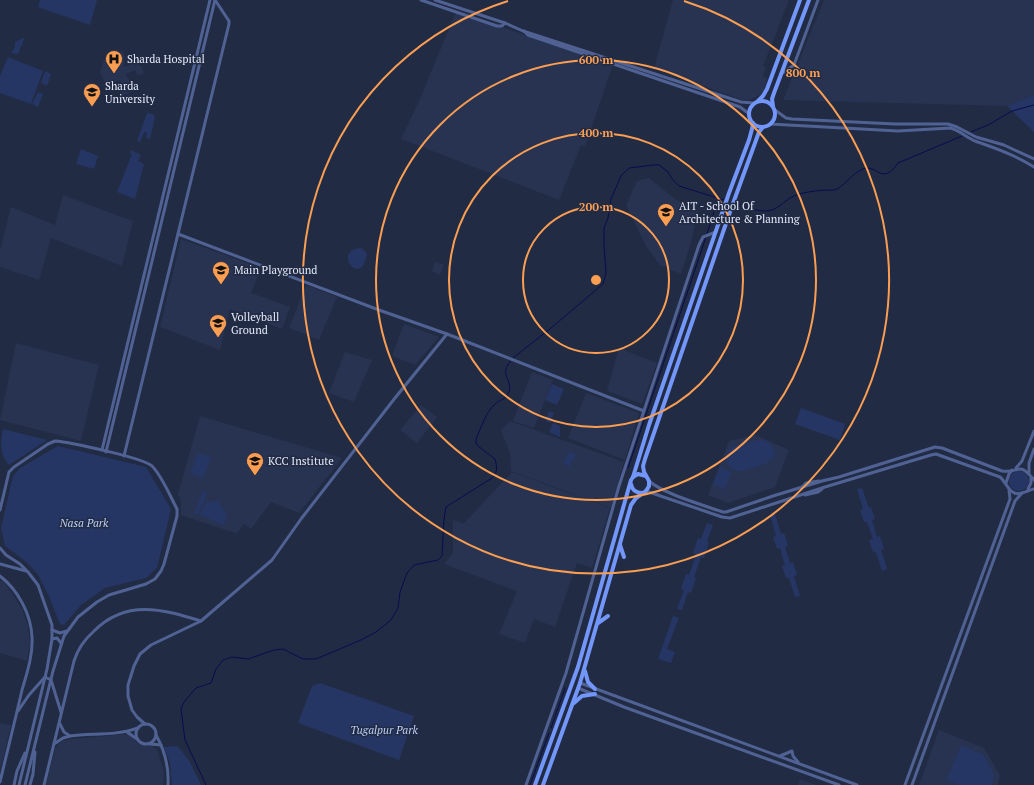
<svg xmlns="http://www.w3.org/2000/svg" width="1034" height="785" viewBox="0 0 1034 785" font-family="'PT Serif',serif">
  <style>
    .built { fill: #283352 }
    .green { fill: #263664 }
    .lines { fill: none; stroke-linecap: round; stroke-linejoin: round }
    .stream { stroke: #060d51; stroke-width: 1 }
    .minor { stroke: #506293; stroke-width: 3 }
    .major { stroke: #7296fa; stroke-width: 4 }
    .ring { fill: none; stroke: #fb9e52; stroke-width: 2 }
    .labels { text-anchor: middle; stroke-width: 3; stroke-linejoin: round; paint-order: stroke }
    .poi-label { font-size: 11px; fill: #e4ebfb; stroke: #222b44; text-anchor: start }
    .park-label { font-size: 11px; font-style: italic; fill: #bfd0f9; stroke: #222b44 }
    .centre { fill: #fb9e52; stroke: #222b44; stroke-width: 2 }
    .ring-label { font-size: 12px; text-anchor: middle; font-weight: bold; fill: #fb9e52; stroke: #222b44; stroke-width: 3; stroke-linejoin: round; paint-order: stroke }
  </style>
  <rect width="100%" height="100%" fill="#222b44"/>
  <g class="built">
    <polygon points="673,0 789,0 763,66 766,68 763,76 767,78 766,85 762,94 749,100 742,100 654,68"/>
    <polygon points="824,0 1034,0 1034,95 1007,106 783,100"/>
    <polygon points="456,12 613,64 585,147 581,145 559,200 401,139 419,101"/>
    <polygon points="122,51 125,58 123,59 125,63 123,64 125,67 130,65 129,63 132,62 131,59 136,56 144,73 138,76 135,70 126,74 131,84 136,82 139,88 122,96 119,90 123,88 120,80 112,83 114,87 108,90 100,72 104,60"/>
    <polygon points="649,178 675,199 698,211 691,242 681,274 660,265 646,246 626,205 637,181"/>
    <polygon points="63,195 133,221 122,266 51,238 39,280 0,267 0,251 11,207 55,225"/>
    <polygon points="181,239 261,268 251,293 290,307 282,329 230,309 220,350 160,327"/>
    <polygon points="435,262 444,265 440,275 432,271"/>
    <polygon points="306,285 337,297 319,340 289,328"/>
    <polygon points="404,324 439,337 415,365 392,356"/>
    <polygon points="16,343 99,365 81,441 0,420"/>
    <polygon points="619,348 657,363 642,404 607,391"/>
    <polygon points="345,352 372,360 354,402 329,393"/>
    <polygon points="532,372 553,380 534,428 513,421"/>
    <polygon points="586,393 639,413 625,460 568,438"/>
    <polygon points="421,405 437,417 417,443 400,430"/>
    <polygon points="200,416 342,458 299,513 271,502 251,529 244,524 237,533 226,530 181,515 181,505 182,505 178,494"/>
    <polygon points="510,421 624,462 611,508 511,471 510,453 501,430"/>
    <polygon points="756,435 789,450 775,487 728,503 708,495 729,441"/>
    <polygon points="512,472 610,508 592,568 577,563 555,627 534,619 525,643 499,634 517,591 444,564 453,553 453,520 478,528 464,523"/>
    <polygon points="0,580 4,582 13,595 22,609 28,626 30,643 27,661 0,653"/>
    <polygon points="0,723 11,725 0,772"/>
    <polygon points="939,730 984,748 1000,775 998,785 919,785"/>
    <polygon points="128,734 139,744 144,746 152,746 157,750 164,771 163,785 46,785 55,749 62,741 71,739"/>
    <polygon points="800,779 817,785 798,785"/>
  </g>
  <g class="green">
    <polygon points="40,0 97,0 90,25 38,7"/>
    <polygon points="25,37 18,54 11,53 15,47 15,42"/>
    <polygon points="8,57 43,71 31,104 0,93 0,76"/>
    <polygon points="45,71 51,74 47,86 41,83"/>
    <polygon points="38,92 43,94 38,107 32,104"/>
    <polygon points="1034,95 1034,132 1007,106"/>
    <polygon points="147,113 153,114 155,118 150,139 146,138 147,133 144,132 140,142 137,141"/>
    <polygon points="81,149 98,156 94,169 76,164"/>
    <polygon points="131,150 141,155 138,161 144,164 135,199 117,192 132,154 130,153"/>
    <path d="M361 248 365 251 367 255C365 259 365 264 362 267 351 276 337 249 361 248Z"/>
    <polygon points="552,384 564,389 557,405 545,400"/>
    <polygon points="801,408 845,424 840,440 795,424"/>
    <polygon points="549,411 554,413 550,423 545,421"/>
    <polygon points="553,423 560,426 560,437 549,432"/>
    <path d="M3 429 47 440 9 465C0 455 0 443 3 429Z"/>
    <path d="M758 440C768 439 775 446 775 456L767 463 741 471C732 471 728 466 725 459L728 450 732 447Z"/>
    <polygon points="58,446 146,467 171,509 157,568 146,578 105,588 81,605 64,625 60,624 49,596 37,573 24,560 5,546 1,528 13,476 20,468"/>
    <polygon points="570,451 576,455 569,467 563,463"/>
    <polygon points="198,453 211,457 203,478 190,473"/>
    <polygon points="720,467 732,472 725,489 713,485"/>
    <circle cx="1019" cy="481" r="10"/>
    <polygon points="862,488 869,508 871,507 875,519 872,520 877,537 880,536 884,549 881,550 887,569 882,571 876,552 873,552 869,540 873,539 867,522 864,522 860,511 863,509 857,489"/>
    <polygon points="203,491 207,493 198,515 194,513"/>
    <polygon points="207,500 214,503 216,500 221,502 220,505 227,515 224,525 200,515"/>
    <polygon points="775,514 781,534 784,533 788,545 785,547 790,563 793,562 797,575 794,576 800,596 795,597 789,578 786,578 782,566 785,565 780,548 777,549 773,537 776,536 770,515"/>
    <polygon points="707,523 713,525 707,541 709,542 704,558 701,557 694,577 696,578 691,593 688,592 682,610 677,609 684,590 681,589 686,574 689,575 696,555 693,553 698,538 701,539"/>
    <polygon points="673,616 679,618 667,649 675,652 671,663 658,659"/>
    <polygon points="320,683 414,716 399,760 298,723 312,686"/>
    <polygon points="961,745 983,755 994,774 992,785 960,785 947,780"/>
    <polygon points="178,746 190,762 201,785 172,785 170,763 164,747"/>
  </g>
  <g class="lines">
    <g class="stream">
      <polyline points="971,132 988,125 1012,111 1034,105"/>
      <path d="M735 203C744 206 755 211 765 211 777 212 784 200 794 196 803 192 815 191 825 190 829 190 833 191 837 189 846 184 852 174 861 170 877 161 881 188 898 163L962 136"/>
      <polyline points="707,234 718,199"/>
      <polyline points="513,358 551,328 603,284 606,273 604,245 604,228 608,218 611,199 621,176 629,168 653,165 659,165 667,171 673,180 679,186 724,200"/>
      <polyline points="628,468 706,237"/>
      <polyline points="551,728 565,688"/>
      <path d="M206 785 185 740 181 709 184 702 196 688 211 683 216 669 223 660 232 657 248 659 274 650 283 649 303 659H316L361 640 376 632 391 620 398 608 400 592 407 573 414 565 438 560 442 556 444 519 446 507 492 478C498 472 497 467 495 459L478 446 476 443V439C481 428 486 412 495 404 499 400 507 399 509 392 513 380 498 374 511 361"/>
      <polyline points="530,785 549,733"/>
    </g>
    <g class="minor">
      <polyline points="421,0 497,26 502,26 505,23"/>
      <polyline points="435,0 505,23 523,31 741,102 753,103"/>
      <polyline points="524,31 528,35 740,107 748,113"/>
      <polyline points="781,74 794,65 818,0"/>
      <polyline points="775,110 786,118 792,119 895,124 948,124 957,127 976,137 1004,145 1034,159"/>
      <path d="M770 124 898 131 950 128C959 130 966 137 975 141 995 148 1015 155 1034 167"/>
      <polyline points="178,234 379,310 447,334 644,411"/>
      <polyline points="102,450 210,0"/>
      <polyline points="106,452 215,0"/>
      <polyline points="124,456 229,24 229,21 215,0"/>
      <polyline points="1016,468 1022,461 1034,431"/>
      <polyline points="1029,473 1029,463 1034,449"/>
      <path d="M649 481C664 494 703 505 723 512H726L773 496 822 481 839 477 935 447 942 448 1002 471C1020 474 1018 460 1034 480"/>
      <polyline points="1006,483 1009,474 1012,470"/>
      <polyline points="802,487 806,483 819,481"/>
      <polyline points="1028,489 1031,483 1031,478"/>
      <path d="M646 491 722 517 730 518 825 487 931 455 936 454 1000 477C1007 483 1010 497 1022 493 1026 492 1029 490 1034 489"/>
      <polyline points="805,495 818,492 822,489"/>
      <path d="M0 510 9 472 14 467 48 444 55 441C69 442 144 458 152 466 162 476 170 496 177 509V516L164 564 161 571 155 579 146 584 109 595 97 602 78 617 64 636 53 671 25 785"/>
      <polyline points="0,548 6,555 20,564 28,572 38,585 52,625 52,639 47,669 19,785"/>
      <polyline points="0,564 26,571"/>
      <path d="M0 576C18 590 31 614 32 637 33 655 27 673 22 690 15 721 7 752 0 782"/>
      <polyline points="52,630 60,633 67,631"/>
      <polyline points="52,639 57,638 61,643"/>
      <polyline points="580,683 857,785"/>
      <polyline points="578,688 624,707 839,785"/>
      <polyline points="18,711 29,695 45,677 51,680 61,712"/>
      <polyline points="60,724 64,732 70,736"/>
      <polyline points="145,724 137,717 132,710 128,696 128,685 134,666 140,654 151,645 201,621 272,560 301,519 395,398 447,334"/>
      <circle cx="146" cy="734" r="10"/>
      <polyline points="127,732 137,739"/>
      <path d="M156 735C165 751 169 767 168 785"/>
      <path d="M54 744 63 738 70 736C92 733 116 736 138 728"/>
      <polyline points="150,744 161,745"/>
      <polyline points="780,756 792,751 793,756 798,762"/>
      <polyline points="14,785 17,771 25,753"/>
      <polyline points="30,785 33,774 35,752"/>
      <path d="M44 785 74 661C78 648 84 640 94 631 126 599 162 609 201 621"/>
      <polyline points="526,785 566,673 619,486 699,245 703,237 716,232"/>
      <polyline points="905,785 1010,499 1009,490"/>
      <polyline points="912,785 1015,501 1022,493"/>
    </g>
    <g class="major">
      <circle cx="762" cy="114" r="13"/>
      <polyline points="758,101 763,96 767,89 800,0"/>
      <polyline points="773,106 772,99 774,93 809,0"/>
      <polyline points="633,477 649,425 729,193 749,140 752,129 753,123"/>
      <path d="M631 484C632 490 636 493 642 493"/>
      <polyline points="620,545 624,557"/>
      <polyline points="598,623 608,616"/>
      <polyline points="585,671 588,682 595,689"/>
      <polyline points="574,703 582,696 595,694"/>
      <polyline points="535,785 578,667 631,480 633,477 638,474 646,476"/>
      <polyline points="543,785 580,683 631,505 636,498 646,491 649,486 649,481 644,472 643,466 645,459 731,209 759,132 763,127"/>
    </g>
  </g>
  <g class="ring">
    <circle cx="596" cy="280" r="73"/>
    <circle cx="596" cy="280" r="147"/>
    <circle cx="596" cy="280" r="220"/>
    <path d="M684 1A293 293 0 1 1 508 1"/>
  </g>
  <defs>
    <symbol id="hospital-pin" viewBox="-11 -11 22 30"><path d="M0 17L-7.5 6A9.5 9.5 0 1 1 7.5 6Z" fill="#fb9e52" stroke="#222b44"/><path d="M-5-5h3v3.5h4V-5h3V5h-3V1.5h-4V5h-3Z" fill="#111"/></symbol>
    <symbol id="university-pin" viewBox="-11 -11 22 30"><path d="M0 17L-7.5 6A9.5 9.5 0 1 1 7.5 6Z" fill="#fb9e52" stroke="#222b44"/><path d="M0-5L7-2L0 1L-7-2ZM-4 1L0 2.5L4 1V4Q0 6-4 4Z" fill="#111"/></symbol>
  </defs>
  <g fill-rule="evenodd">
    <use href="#hospital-pin" x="104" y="49" width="20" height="27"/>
    <use href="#university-pin" x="82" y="82" width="20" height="27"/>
    <use href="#university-pin" x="656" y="202" width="20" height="27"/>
    <use href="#university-pin" x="211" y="260" width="20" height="27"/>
    <use href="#university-pin" x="208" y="313" width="20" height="27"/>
    <use href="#university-pin" x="245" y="451" width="20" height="27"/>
  </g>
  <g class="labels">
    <g class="poi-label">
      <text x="127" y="63">Sharda Hospital</text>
      <text x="105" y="90">Sharda<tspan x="105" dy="13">University</tspan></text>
      <text x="679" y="210">AIT - School Of<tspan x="679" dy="13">Architecture &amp; Planning</tspan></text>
      <text x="234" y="274">Main Playground</text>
      <text x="231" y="321">Volleyball<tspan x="231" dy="13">Ground</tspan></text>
      <text x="268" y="465">KCC Institute</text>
    </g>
    <g class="park-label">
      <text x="84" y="527">Nasa Park</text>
      <text x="384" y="734">Tugalpur Park</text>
    </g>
  </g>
  <circle cx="596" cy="280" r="6" class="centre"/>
  <g class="ring-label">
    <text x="596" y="64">600 m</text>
    <text x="803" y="77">800 m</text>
    <text x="596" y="137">400 m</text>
    <text x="596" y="211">200 m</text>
  </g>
</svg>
